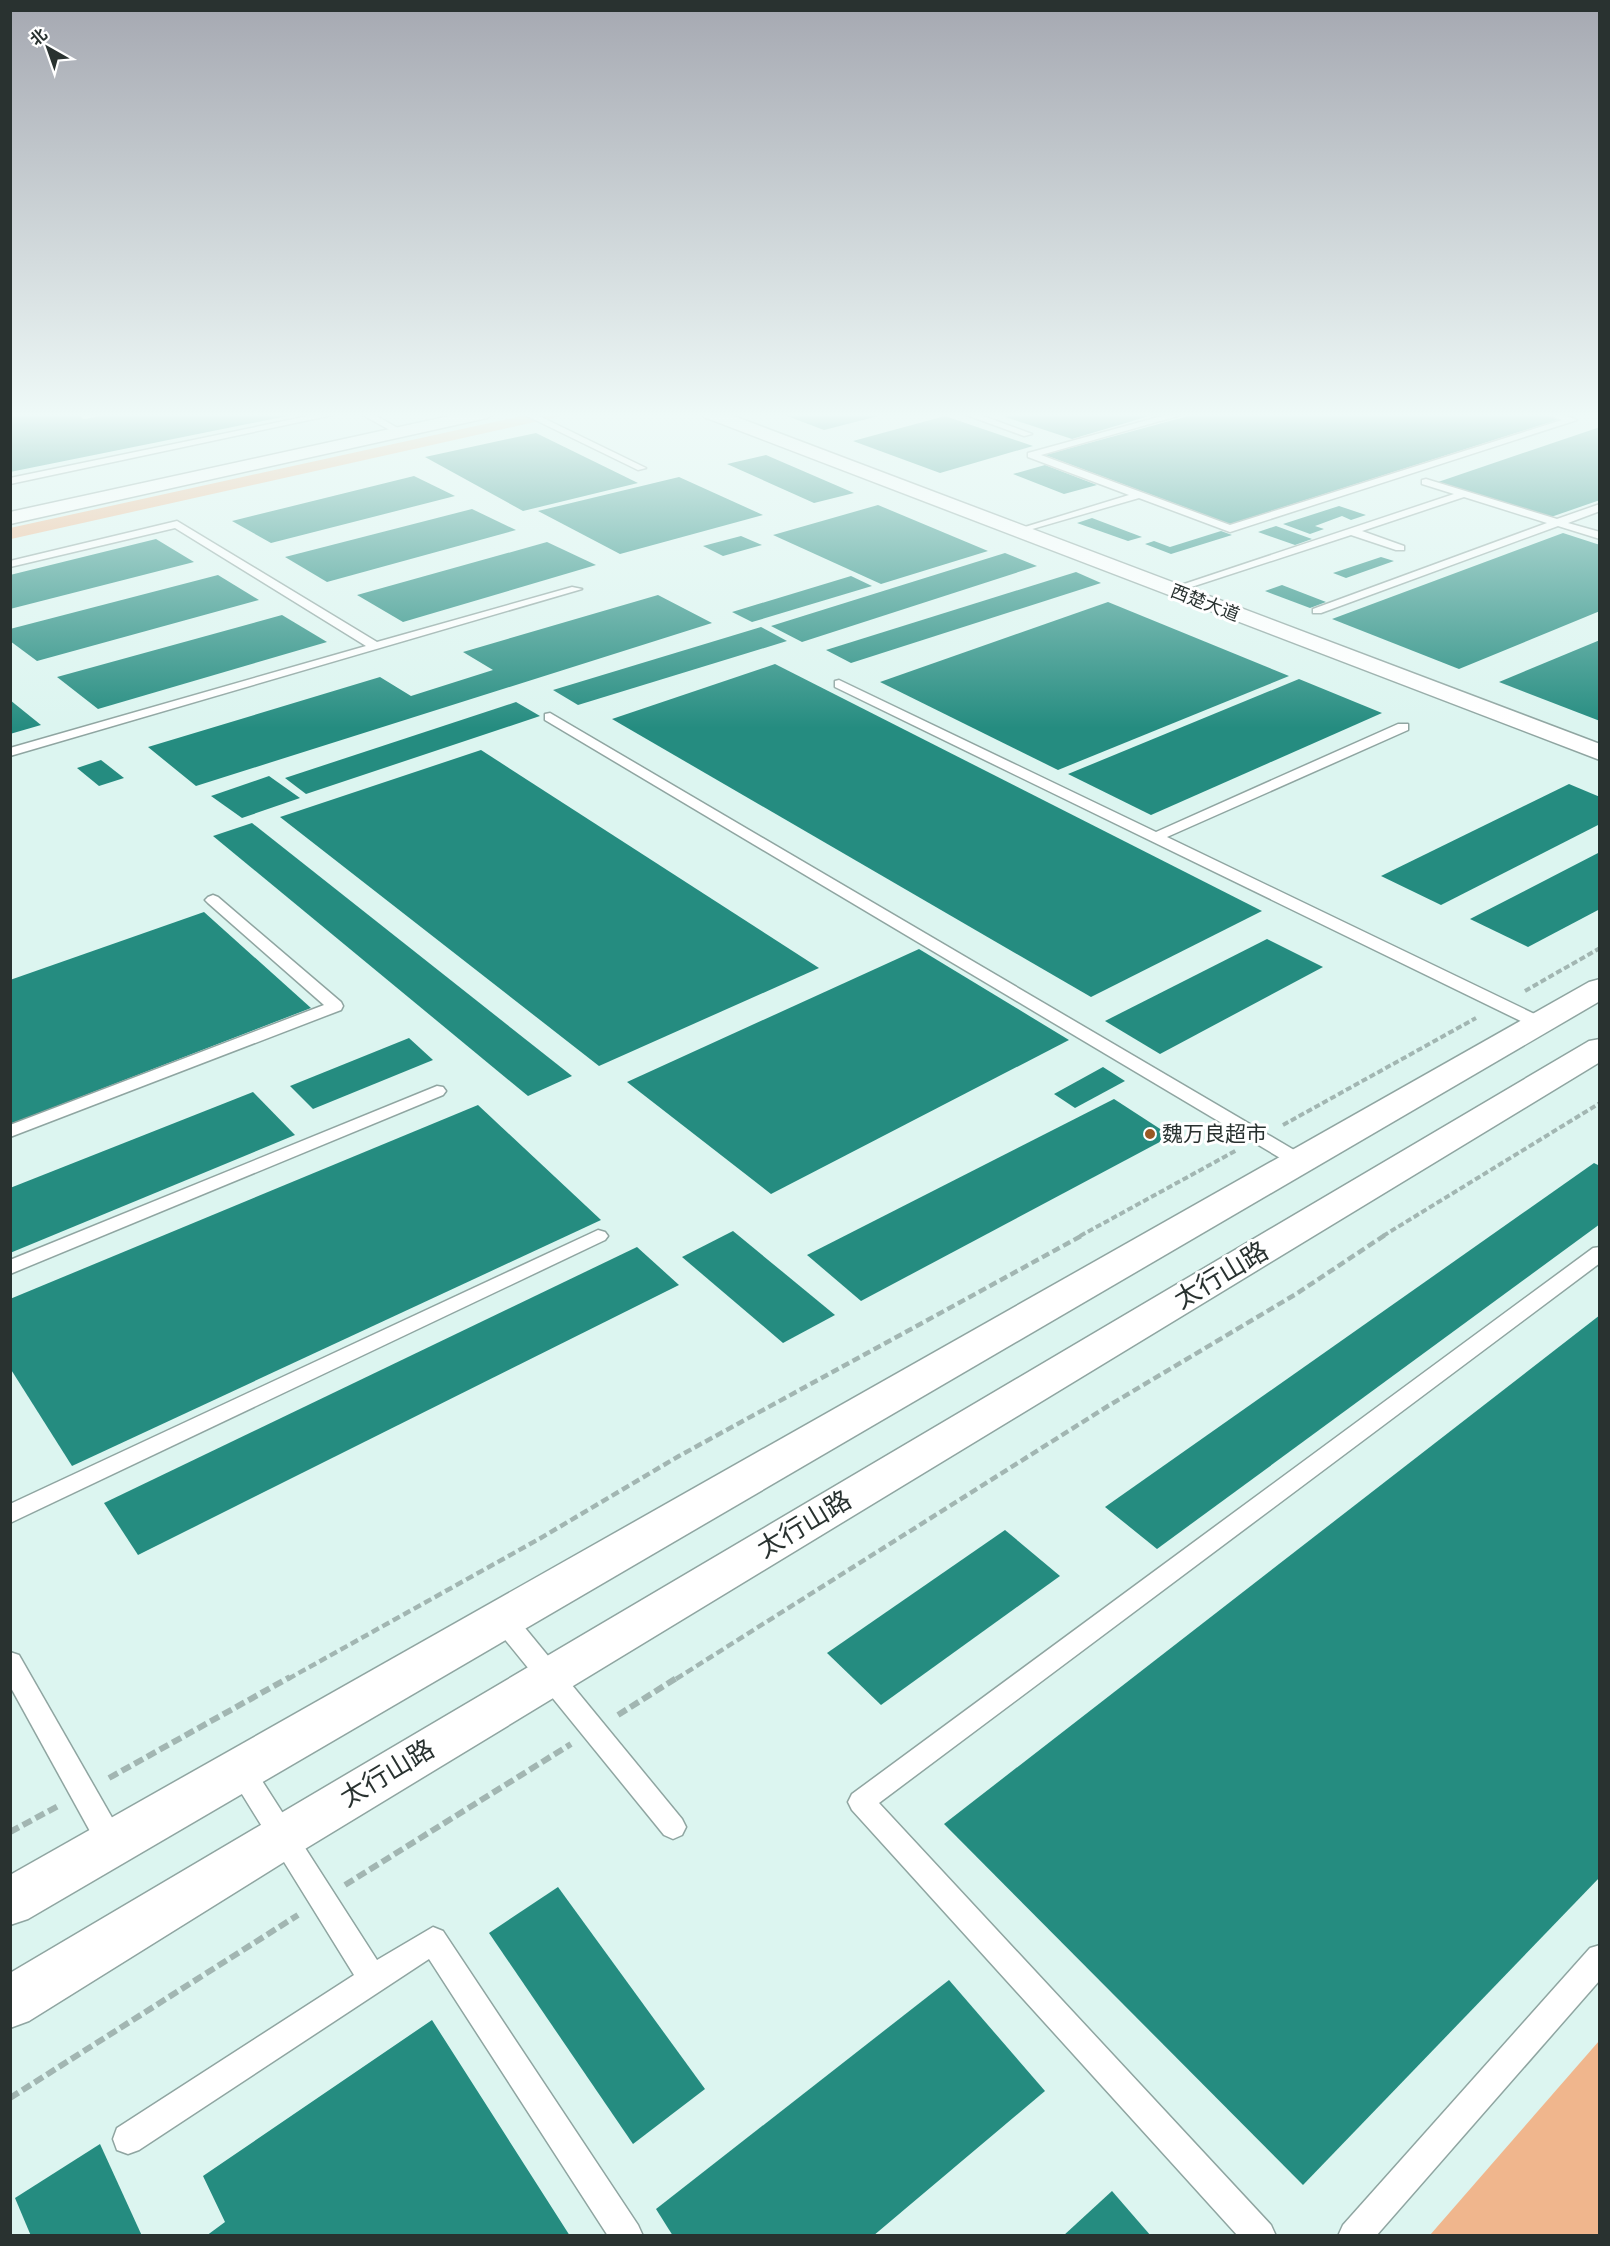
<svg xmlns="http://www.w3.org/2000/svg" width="1610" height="2246" viewBox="0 0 1610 2246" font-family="Figtree,'Noto Sans SC',sans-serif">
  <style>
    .green { fill: #f0b68d }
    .building { fill: #258c80 }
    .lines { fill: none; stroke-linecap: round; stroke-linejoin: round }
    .lane-casing { stroke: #8fa5a1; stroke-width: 3 }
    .secondary-casing { stroke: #8fa5a1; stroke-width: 3 }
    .primary-casing { stroke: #8fa5a1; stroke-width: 3 }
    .path-far2 { stroke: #a2b6b2; stroke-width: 4; stroke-dasharray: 6 3; stroke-linecap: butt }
    .path-far1 { stroke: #a2b6b2; stroke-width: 4.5; stroke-dasharray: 8 4; stroke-linecap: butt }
    .path { stroke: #a2b6b2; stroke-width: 6; stroke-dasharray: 10 4.5; stroke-linecap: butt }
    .lane { fill: #fff; fill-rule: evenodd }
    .secondary { fill: #fff; fill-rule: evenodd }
    .primary { fill: #fff; fill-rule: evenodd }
    .poi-dot { fill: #9a5824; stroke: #fff; stroke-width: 2 }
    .labels { text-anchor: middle; stroke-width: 6; stroke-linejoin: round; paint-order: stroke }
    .far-street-label { font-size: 18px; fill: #293230; stroke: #fff }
    .poi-label { font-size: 21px; fill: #293230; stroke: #fff; text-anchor: start }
    .near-street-label { font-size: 26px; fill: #293230; stroke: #fff }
  </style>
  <rect width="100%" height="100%" fill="#dcf5f0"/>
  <g class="green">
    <polygon points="535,413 575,413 11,539 10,528"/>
    <polygon points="1599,2041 1599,2235 1430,2235"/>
  </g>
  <g class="building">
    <polygon points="10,413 75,413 84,419 116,413 297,414 10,472"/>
    <polygon points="779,413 886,413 886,414 824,430"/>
    <polygon points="1019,413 1156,413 1156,414 1072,439 1005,417"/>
    <polygon points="1199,413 1539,413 1560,419 1230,524 1045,455"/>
    <polygon points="945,416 1033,446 940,473 853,441"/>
    <polygon points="1600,427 1600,500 1551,517 1438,482"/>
    <polygon points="536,433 638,483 523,511 425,457"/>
    <polygon points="766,455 854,493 814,503 727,464"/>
    <polygon points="1045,465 1097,485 1064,494 1013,474"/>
    <polygon points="414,476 455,496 271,543 232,521"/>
    <polygon points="679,477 763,515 620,554 538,511"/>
    <polygon points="878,505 988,551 881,584 773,535"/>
    <polygon points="1339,506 1366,515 1351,520 1342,516 1315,526 1324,529 1310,534 1283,524"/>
    <polygon points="472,509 516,530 327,582 285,557"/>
    <polygon points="1092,518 1142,537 1128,541 1077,523"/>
    <polygon points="1276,526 1312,539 1295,545 1258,532"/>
    <polygon points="1221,531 1232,535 1171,554 1145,544 1154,541 1170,547"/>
    <polygon points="1563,533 1600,545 1600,611 1459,669 1332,619"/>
    <polygon points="741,536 762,545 723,556 703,546"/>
    <polygon points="156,539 194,562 10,609 10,575"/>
    <polygon points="547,542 596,565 403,622 357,595"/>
    <polygon points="1005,553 1037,566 802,642 771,626"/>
    <polygon points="1381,557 1394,561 1346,578 1333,573"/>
    <polygon points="1076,572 1101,583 851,663 826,650"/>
    <polygon points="218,575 259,600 37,661 10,641 10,629"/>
    <polygon points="851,576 872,586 752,622 732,612"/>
    <polygon points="1282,585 1326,602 1310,608 1265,591"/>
    <polygon points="658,595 712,623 196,786 148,747 380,677 411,696 493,670 463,652"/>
    <polygon points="1108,602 1289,676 1058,770 880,682"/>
    <polygon points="282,615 327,642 98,709 57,677"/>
    <polygon points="761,627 787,641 578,705 553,690"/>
    <polygon points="1600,640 1600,721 1499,682"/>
    <polygon points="775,664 1262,911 1091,997 612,719"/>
    <polygon points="1299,679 1382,713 1151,815 1068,774"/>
    <polygon points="10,700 41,725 10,734"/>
    <polygon points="516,702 540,716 306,794 285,778"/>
    <polygon points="481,750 819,968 599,1066 280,817"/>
    <polygon points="101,760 124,778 99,786 77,768"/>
    <polygon points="269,776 300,798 242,818 211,796"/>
    <polygon points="1569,784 1600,797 1600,824 1441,905 1381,876"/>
    <polygon points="252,823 572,1076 528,1096 213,836"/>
    <polygon points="1600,852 1600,909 1528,947 1470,919"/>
    <polygon points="204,912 311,1008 10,1124 10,980"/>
    <polygon points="1267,939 1323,967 1160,1054 1105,1021"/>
    <polygon points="919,949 1069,1040 771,1194 627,1082"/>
    <polygon points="409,1038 433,1060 313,1109 290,1086"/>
    <polygon points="1103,1067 1125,1081 1075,1108 1054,1094"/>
    <polygon points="253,1092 295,1135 10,1253 10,1188"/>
    <polygon points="1114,1099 1171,1136 861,1301 807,1255"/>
    <polygon points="478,1105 601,1220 72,1466 10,1368 10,1299"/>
    <polygon points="1594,1163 1600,1166 1600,1224 1157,1549 1105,1507"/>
    <polygon points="733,1231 835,1315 783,1343 682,1257"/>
    <polygon points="637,1247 679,1285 138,1555 104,1503"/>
    <polygon points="1600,1315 1600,1877 1303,2185 944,1824"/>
    <polygon points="1005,1530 1060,1576 881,1705 827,1653"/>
    <polygon points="558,1887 705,2089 633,2144 489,1933"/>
    <polygon points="949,1980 1045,2091 873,2236 673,2236 656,2209"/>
    <polygon points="432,2020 570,2236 206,2236 225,2222 203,2176"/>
    <polygon points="100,2144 142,2236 31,2236 15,2198"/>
    <polygon points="1112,2191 1151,2236 1063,2236"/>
  </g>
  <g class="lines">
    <defs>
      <g id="lane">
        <polygon points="323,413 342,413 10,484 10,478"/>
        <polygon points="359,413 371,413 405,432 397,434"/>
        <polygon points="521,413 533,413 646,468 638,470"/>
        <polygon points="961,413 975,413 1032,434 1024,436"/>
        <polygon points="1173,413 1188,413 1041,455 1230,525 1562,420 1544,413 1559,413 1577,420 1230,532 1139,498 1015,534 1015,530 1129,495 1028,457 1028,453"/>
        <polygon points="1426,479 1557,519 1600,504 1600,511 1568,523 1600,532 1600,539 1558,526 1321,613 1313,613 1313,609 1547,523 1464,497 1362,531 1404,546 1404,550 1396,550 1351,535 1176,592 1166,590 1454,494 1422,484 1422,480"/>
        <polygon points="177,521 377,642 572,587 582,589 10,756 10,748 366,646 175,528 10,567 10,561"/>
        <polygon points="839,680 1156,832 1398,724 1408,724 1408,730 1167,837 1545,1019 1547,1023 1539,1028 1533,1027 835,687 835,681"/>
        <polygon points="550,713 1306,1157 1308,1161 1306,1165 1292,1165 545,720 545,714"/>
        <polygon points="213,895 218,897 341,1002 343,1006 341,1010 10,1137 10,1125 324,1005 208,903 205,900 208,897"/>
        <polygon points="437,1086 443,1087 446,1091 443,1095 10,1274 10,1260"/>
        <polygon points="598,1230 605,1232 608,1236 605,1240 10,1523 10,1504"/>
        <polygon points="1600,1247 1600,1263 879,1803 1271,2225 1276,2236 1238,2236 852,1810 848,1802 852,1794 1593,1248"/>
        <polygon points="503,1609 512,1612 682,1819 686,1827 682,1835 673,1839 664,1835 494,1626 491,1619 494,1612"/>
        <polygon points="10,1652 19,1655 122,1835 125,1844 122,1853 112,1856 102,1853 10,1686"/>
        <polygon points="241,1759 250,1762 377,1960 433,1927 443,1931 638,2225 643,2236 608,2236 429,1959 139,2150 128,2154 117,2150 113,2139 117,2128 354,1975 232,1778 228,1770 232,1762"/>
        <polygon points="1600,1945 1600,1980 1376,2236 1338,2236 1343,2225 1590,1948"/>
      </g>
      <g id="secondary">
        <polygon points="463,413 495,413 487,418 10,524 10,512"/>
        <polygon points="1600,979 1600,1001 28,1919 10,1925 10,1875 1589,982"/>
        <polygon points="1600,1039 1600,1062 300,1852 29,2021 10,2028 10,1973 1589,1041"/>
      </g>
      <polygon id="primary" points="702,413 726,413 1600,744 1600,760 704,417"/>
    </defs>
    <use href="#lane" class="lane-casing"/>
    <use href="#secondary" class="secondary-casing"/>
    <use href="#primary" class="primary-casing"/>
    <g class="path-far2">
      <polyline points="1525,991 1600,948"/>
      <polyline points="1283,1125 1476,1018"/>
      <polyline points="1080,1236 1237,1150"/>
      <polyline points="1383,1236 1600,1103"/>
    </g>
    <g class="path-far1">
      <polyline points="288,1679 539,1539 679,1456 1083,1235"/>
      <polyline points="676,1679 1108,1406 1296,1294 1385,1235"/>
    </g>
    <g class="path">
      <polyline points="618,1715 678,1677"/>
      <polyline points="109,1778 290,1677"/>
      <polyline points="10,1832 58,1806"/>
      <polyline points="345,1885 571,1744"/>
      <polyline points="10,2098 298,1915"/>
    </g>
    <use href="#lane" class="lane"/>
    <use href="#secondary" class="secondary"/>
    <use href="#primary" class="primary"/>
  </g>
  <linearGradient id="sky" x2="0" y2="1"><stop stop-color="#a5a8b1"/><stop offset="0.57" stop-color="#effaf8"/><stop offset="1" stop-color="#effaf8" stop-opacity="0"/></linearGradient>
  <rect width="1610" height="728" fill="url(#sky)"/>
  <circle class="poi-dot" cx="1150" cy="1134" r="6"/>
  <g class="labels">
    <g class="far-street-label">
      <text transform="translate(1205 603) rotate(21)" y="6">西楚大道</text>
    </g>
    <g class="poi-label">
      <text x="1162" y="1141">魏万良超市</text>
    </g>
    <g class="near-street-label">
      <text transform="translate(1221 1275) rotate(-31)" y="9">太行山路</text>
      <text transform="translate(804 1524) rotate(-31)" y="9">太行山路</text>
      <text transform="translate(387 1773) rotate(-31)" y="9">太行山路</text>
    </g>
  </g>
  <rect width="1610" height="2246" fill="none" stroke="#293230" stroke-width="24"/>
  <g transform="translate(48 48) rotate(320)" stroke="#ffffff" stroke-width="4.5" paint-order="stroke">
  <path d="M0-4.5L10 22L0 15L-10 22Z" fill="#293230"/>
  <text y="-9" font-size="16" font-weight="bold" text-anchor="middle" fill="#293230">北</text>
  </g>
</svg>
